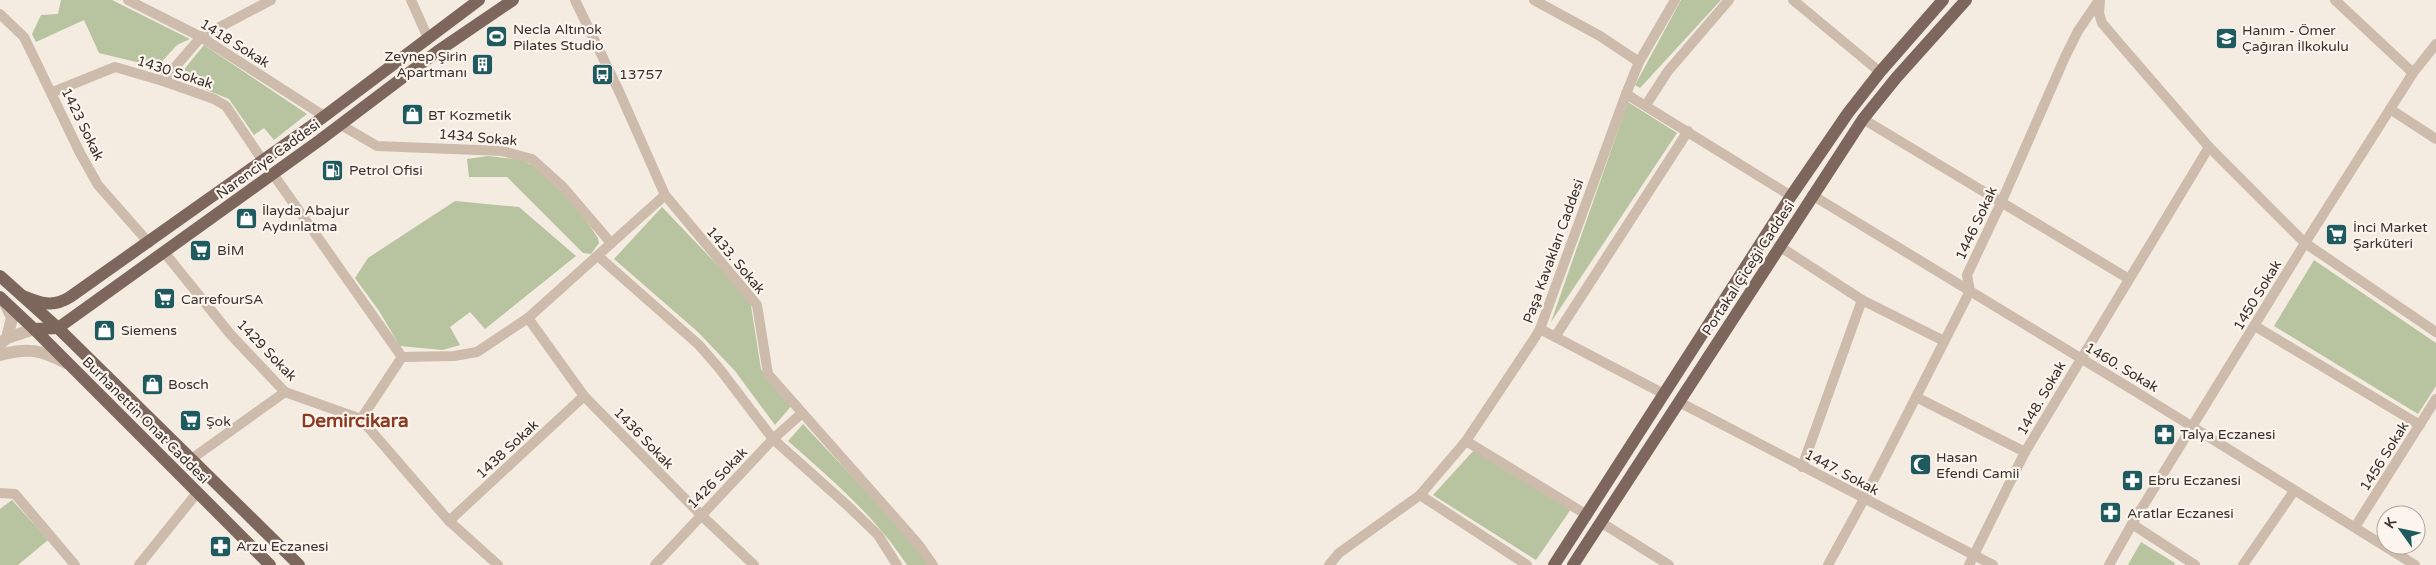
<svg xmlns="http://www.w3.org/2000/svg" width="2436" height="565" viewBox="0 0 2436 565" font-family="'Varela Round',sans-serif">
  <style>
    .green { fill: #b8c4a0 }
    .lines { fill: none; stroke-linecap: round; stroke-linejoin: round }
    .minor { stroke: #cdbbac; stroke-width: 10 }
    .tertiary { stroke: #cdbbac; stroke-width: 12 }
    .primary { stroke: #7d675c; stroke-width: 12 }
    .labels { text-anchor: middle; stroke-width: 4.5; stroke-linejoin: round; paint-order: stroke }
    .poi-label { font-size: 14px; fill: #3b302b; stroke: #fbf5ee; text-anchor: start }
    .street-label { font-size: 14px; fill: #3b302b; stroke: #fbf5ee }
    .district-label { font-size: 19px; font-weight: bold; fill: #8c3b22; stroke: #fbf5ee }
  </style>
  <rect width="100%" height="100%" fill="#f4ebe1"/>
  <g class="green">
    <polygon points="61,0 112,0 190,39 177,45 157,67 99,53 84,20 36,42 32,34 41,15 58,14"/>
    <polygon points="1681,0 1721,0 1640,88 1635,85"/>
    <polygon points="204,45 307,114 274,140 264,128 254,135 229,99 177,78"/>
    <polygon points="1628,102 1677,133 1551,322"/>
    <path d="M488 156C502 158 517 158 530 164 551 173 585 218 598 238L599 243 591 254 583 253 507 177H469L467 159Z"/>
    <polygon points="455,201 519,207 576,256 485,329 470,312 450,327 460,345 443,350 400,346 379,311 355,278 368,258"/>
    <polygon points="662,207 745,294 751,306 761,369 792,405 775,425 735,371 698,332 614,259"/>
    <polygon points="2314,260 2436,343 2436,386 2418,414 2274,326"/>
    <path d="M803 424 922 551 928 565H907C875 516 832 480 788 441Z"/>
    <polygon points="1475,449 1571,509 1536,560 1433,495"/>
    <polygon points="12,500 48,540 18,565 0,565 0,509"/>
    <polygon points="2141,542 2175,563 2174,565 2128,565"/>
  </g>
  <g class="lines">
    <g class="minor">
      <polyline points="128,0 201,37 324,116"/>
      <polyline points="411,0 428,38"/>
      <polyline points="575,0 618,89 665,195 757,305 768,374 919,545 933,565"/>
      <polyline points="1534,0 1600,36 1639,62"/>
      <polyline points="1793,0 1880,72"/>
      <polyline points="2100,0 2099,13 2102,23 2119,43 2209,147 2305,243 2436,332"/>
      <polyline points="2335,0 2413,73"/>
      <polyline points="0,14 24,37 80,153 98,185 149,243"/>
      <polyline points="163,81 201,37 271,0"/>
      <polyline points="53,92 115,67 163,81 214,99 226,106 263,161"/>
      <polyline points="1626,94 1791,196"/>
      <polyline points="1646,105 1668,71 1729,0"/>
      <polyline points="2390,109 2436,139"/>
      <polyline points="1863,119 2129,279"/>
      <polyline points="341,125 377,146 502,151 532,159 563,187 611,243"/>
      <polyline points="273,174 402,357"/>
      <polyline points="1812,195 2138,393 2415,565"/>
      <polyline points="1779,246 1862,300 1944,341"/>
      <polyline points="164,252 231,335 285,392 361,419 449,521 498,565"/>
      <polyline points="598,256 699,345 719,368 773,439 848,506 878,535 897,565"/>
      <polyline points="528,318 584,396 701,515 754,565"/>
      <polyline points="2255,326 2420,425"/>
      <polyline points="1540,329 1664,394"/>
      <polyline points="1555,337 1688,131"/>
      <polyline points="1916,397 2025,452"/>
      <polyline points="1679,402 1993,565"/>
      <polyline points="361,419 402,357 454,356 477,352 528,318 665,195"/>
      <polyline points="1466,441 1587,515"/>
      <polyline points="190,460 285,392"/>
      <polyline points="1802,467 1862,300"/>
      <polyline points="0,493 15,494 75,565"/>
      <polyline points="1420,495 1527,565"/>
      <polyline points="449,521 584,396"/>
      <polyline points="1602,523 1669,565"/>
      <polyline points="2132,524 2195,565"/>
      <polyline points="2355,527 2436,399"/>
      <polyline points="139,565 197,493"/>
      <polyline points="655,565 773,439 802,413"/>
      <polyline points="1329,565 1339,553 1420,495 1466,441 1534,339 1540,329 1626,94 1639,62 1675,0"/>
      <polyline points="1828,565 1864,499 1970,291 1967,275 2001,203 2065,57 2078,31 2099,0"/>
      <polyline points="1969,565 2025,452 2209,147"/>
      <polyline points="2109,565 2132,524 2305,243 2413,73 2436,44"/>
      <polyline points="2243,565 2294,491"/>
    </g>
    <g class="tertiary">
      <polyline points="7,338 34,329"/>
      <polyline points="0,344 7,338 12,318 4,301"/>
      <path d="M0 355C28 347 41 350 66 363"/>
    </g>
    <g class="primary">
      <polyline points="0,276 58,328 299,565"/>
      <path d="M23 296C40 303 53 308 70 297L310 127 479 0"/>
      <polyline points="0,297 34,329 270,565"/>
      <polyline points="34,329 58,328 320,140 438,51 513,0"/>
      <polyline points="1554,565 1791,196 1848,113 1880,72 1943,0"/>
      <polyline points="1573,565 1863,119 1896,78 1966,0"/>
    </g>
  </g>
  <defs>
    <symbol id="stadium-square" viewBox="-11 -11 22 22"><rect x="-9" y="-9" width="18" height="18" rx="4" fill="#1f5a5e" stroke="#fbf5ee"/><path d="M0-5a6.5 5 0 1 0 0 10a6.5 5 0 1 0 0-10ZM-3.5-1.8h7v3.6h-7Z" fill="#fff"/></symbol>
    <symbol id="school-square" viewBox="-11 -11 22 22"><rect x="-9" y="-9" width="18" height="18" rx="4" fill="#1f5a5e" stroke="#fbf5ee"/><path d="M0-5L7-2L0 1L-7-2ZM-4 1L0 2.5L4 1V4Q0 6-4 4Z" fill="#fff"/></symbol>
    <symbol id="building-square" viewBox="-11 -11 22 22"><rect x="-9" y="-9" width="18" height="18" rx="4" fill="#1f5a5e" stroke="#fbf5ee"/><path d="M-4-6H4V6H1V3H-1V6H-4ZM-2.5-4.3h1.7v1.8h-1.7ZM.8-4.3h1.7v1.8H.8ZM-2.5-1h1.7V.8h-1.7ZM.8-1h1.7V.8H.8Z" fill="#fff"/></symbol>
    <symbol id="bus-square" viewBox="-11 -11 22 22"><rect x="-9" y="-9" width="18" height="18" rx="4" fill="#1f5a5e" stroke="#fbf5ee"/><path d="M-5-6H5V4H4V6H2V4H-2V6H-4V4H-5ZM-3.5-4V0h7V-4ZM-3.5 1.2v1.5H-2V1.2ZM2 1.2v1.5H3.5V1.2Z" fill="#fff"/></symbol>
    <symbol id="shop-square" viewBox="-11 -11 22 22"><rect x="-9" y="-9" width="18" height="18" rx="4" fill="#1f5a5e" stroke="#fbf5ee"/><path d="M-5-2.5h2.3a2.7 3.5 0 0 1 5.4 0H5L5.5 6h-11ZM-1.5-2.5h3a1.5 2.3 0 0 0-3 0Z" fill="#fff"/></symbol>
    <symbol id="fuel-square" viewBox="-11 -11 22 22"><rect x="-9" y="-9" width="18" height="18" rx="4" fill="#1f5a5e" stroke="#fbf5ee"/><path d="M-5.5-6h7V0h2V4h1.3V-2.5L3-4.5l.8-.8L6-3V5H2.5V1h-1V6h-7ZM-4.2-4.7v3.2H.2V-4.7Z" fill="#fff"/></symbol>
    <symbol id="supermarket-square" viewBox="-11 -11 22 22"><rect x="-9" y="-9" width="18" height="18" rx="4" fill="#1f5a5e" stroke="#fbf5ee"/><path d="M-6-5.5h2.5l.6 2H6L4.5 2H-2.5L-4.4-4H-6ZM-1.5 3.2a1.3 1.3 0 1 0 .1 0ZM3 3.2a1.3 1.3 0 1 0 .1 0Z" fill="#fff"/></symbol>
    <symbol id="pharmacy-square" viewBox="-11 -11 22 22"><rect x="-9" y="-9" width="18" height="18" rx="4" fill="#1f5a5e" stroke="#fbf5ee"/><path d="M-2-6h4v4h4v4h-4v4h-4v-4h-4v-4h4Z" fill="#fff"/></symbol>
    <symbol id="mosque-square" viewBox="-11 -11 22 22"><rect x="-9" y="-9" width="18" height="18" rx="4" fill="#1f5a5e" stroke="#fbf5ee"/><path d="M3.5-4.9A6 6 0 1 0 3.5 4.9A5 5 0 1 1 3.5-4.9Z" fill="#fff"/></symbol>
  </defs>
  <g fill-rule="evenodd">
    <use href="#stadium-square" x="484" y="24" width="25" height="25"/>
    <use href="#school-square" x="2214" y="26" width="25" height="25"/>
    <use href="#building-square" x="470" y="52" width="25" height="25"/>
    <use href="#bus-square" x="590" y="62" width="25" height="25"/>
    <use href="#shop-square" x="400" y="102" width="25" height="25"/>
    <use href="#fuel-square" x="320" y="158" width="25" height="25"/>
    <use href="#shop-square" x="234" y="206" width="25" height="25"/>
    <use href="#supermarket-square" x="2324" y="222" width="25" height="25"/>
    <use href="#supermarket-square" x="188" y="238" width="25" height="25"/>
    <use href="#supermarket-square" x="152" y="286" width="25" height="25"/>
    <use href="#shop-square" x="92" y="318" width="25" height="25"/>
    <use href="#shop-square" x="140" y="372" width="25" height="25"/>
    <use href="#supermarket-square" x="178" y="408" width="25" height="25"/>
    <use href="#pharmacy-square" x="2152" y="422" width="25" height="25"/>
    <use href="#mosque-square" x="1908" y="452" width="25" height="25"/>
    <use href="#pharmacy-square" x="2120" y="468" width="25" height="25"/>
    <use href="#pharmacy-square" x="2098" y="500" width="25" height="25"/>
    <use href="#pharmacy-square" x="208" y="534" width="25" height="25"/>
  </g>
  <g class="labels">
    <g class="poi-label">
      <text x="513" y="34">Necla Altınok<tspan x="513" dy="16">Pilates Studio</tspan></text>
      <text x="2242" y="35">Hanım - Ömer<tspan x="2242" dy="16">Çağıran İlkokulu</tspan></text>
      <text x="467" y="61" text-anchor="end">Zeynep Şirin<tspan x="467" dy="16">Apartmanı</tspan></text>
      <text x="619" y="79">13757</text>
      <text x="428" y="120">BT Kozmetik</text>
      <text x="349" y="175">Petrol Ofisi</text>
      <text x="262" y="215">İlayda Abajur<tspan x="262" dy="16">Aydınlatma</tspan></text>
      <text x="2353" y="232">İnci Market<tspan x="2353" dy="16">Şarküteri</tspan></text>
      <text x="217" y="255">BİM</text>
      <text x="181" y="304">CarrefourSA</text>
      <text x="121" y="335">Siemens</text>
      <text x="168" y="389">Bosch</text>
      <text x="206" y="426">Şok</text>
      <text x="2180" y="439">Talya Eczanesi</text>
      <text x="1936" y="462">Hasan<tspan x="1936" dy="16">Efendi Camii</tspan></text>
      <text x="2148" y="485">Ebru Eczanesi</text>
      <text x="2127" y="518">Aratlar Eczanesi</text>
      <text x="236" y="551">Arzu Eczanesi</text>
    </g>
    <g class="street-label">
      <text transform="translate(235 43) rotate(32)" y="5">1418 Sokak</text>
      <text transform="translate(175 72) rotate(18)" y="5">1430 Sokak</text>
      <text transform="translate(83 124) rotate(64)" y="5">1423 Sokak</text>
      <text transform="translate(478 137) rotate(5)" y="5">1434 Sokak</text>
      <text transform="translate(268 159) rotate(-36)" y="5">Narenciye Caddesi</text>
      <text transform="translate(1976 223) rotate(-65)" y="5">1446 Sokak</text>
      <text transform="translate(1553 251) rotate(-70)" y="5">Paşa Kavakları Caddesi</text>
      <text transform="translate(736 260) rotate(50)" y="5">1433. Sokak</text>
      <text transform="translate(1748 268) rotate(-57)" y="5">Portakal Çiceği Caddesi</text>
      <text transform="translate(2257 295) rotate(-59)" y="5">1450 Sokak</text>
      <text transform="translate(267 350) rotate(46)" y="5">1429 Sokak</text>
      <text transform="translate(2122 367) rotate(31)" y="5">1460. Sokak</text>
      <text transform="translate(2041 398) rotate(-60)" y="5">1448. Sokak</text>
      <text transform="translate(146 420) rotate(45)" y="5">Burhanettin Onat Caddesi</text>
      <text transform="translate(644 438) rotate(46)" y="5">1436 Sokak</text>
      <text transform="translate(507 449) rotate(-43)" y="5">1438 Sokak</text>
      <text transform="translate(2384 456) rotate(-58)" y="5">1456 Sokak</text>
      <text transform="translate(1842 472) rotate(28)" y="5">1447. Sokak</text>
      <text transform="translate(717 478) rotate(-46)" y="5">1426 Sokak</text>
    </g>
    <g class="district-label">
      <text x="355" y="427">Demircikara</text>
    </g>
  </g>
  <g transform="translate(2401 530) rotate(303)"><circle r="24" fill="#fbf5ee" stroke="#aea6a0"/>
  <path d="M0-4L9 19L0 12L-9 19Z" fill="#1f5a5e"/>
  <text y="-8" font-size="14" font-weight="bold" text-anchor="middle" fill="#3b302b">K</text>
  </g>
</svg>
